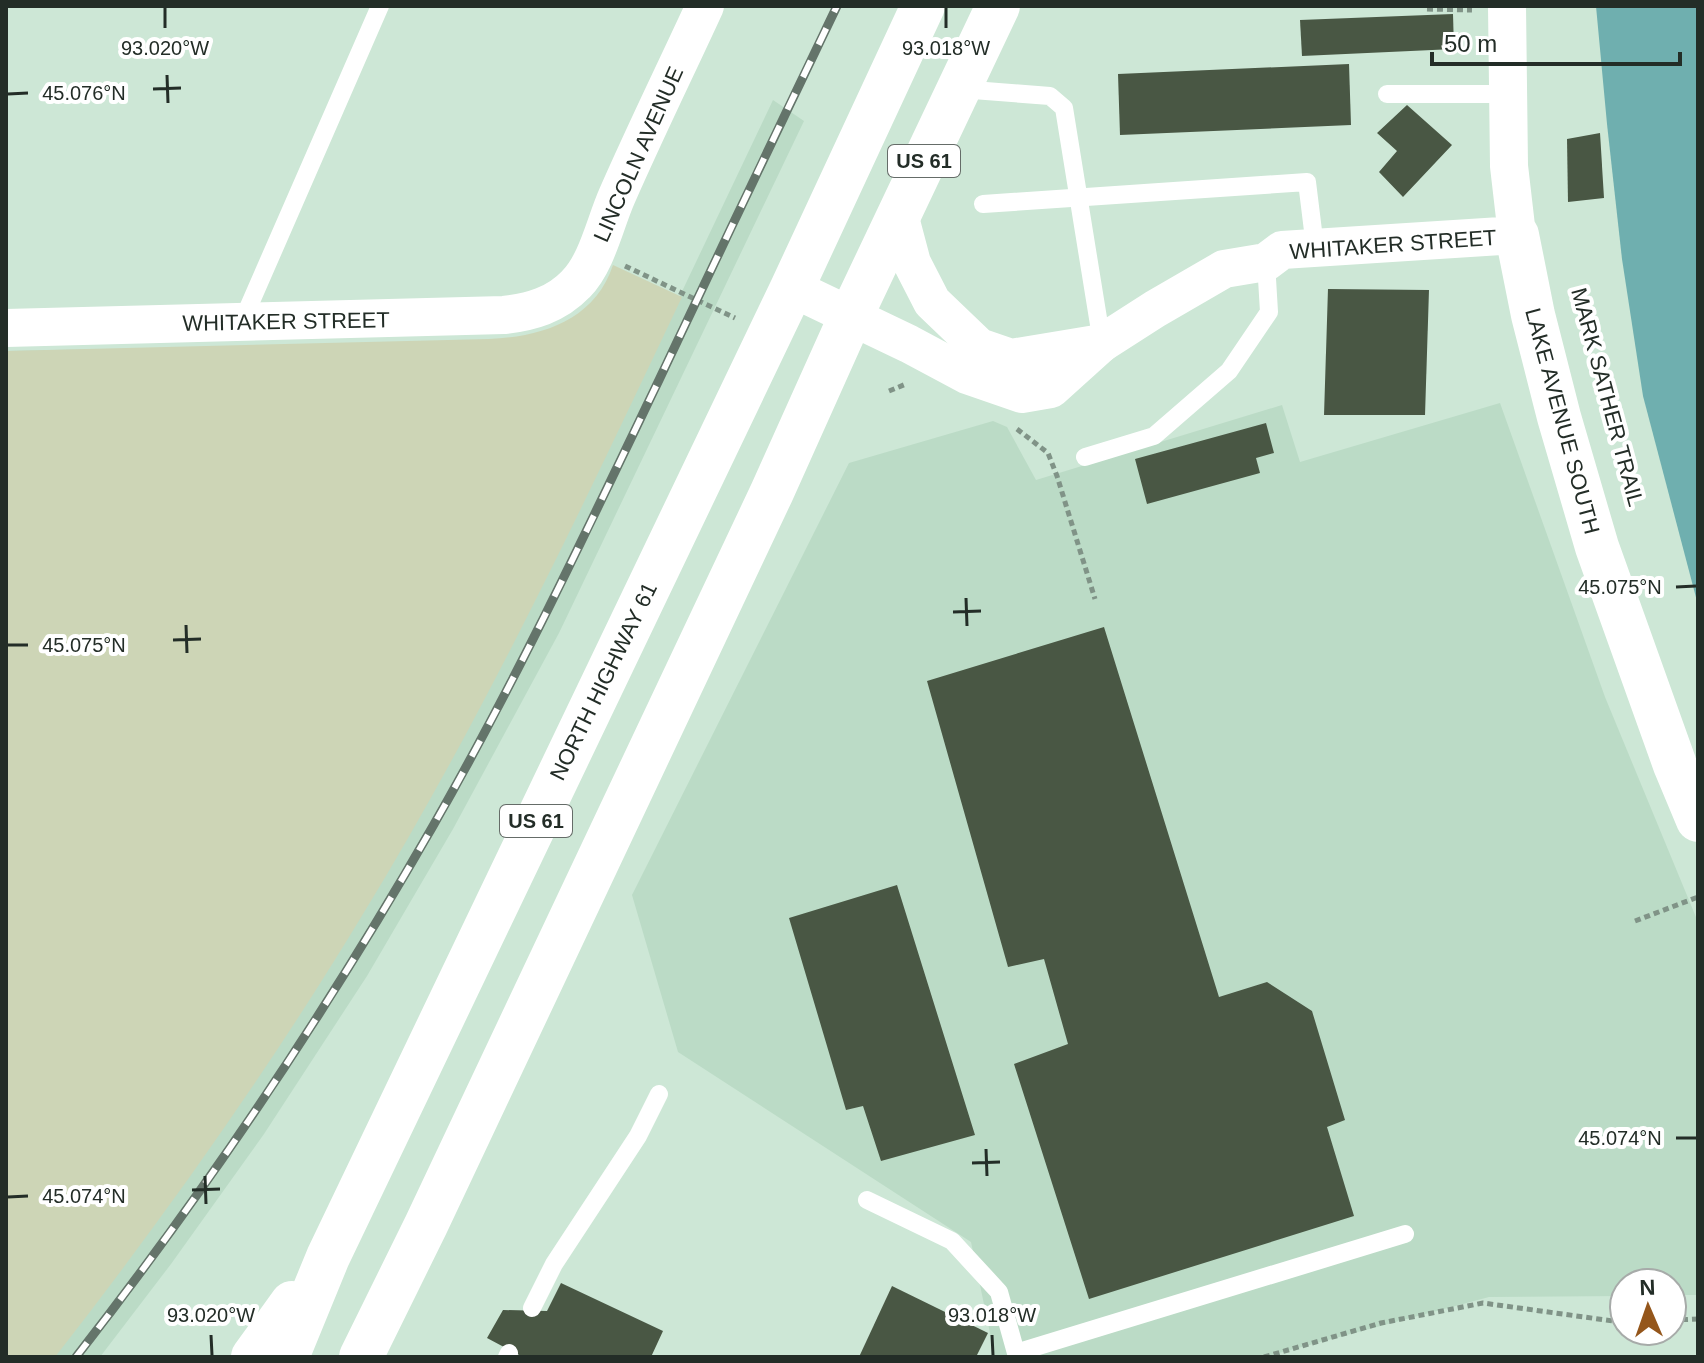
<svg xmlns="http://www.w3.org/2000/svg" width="1704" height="1363" viewBox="0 0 1704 1363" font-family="Helvetica,sans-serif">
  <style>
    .built { fill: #bbdbc6 }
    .green { fill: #cdd5b6 }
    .water { fill: #6fafaf }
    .building { fill: #495744 }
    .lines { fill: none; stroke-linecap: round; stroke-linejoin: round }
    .path { stroke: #809387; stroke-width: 5; stroke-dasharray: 6 4; stroke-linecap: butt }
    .service { stroke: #fff; stroke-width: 18 }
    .minor { stroke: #fff; stroke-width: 38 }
    .tertiary { stroke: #fff; stroke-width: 44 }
    .primary { stroke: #fff; stroke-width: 44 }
    .rail-casing { stroke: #64746a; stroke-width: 9 }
    .rail { stroke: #fff; stroke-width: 6; stroke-dasharray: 18; stroke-linecap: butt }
    .ticks { fill: none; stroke: #232d27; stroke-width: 3 }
    .labels { text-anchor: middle; stroke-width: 8; stroke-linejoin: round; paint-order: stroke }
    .shield { fill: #fff; stroke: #656c68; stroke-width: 2 }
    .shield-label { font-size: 20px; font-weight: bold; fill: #232d27 }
    .street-label { font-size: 22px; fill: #232d27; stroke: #fff }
    .ticks-label { font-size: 20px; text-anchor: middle; fill: #232d27; stroke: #fff; stroke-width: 8; stroke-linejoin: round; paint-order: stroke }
  </style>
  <rect width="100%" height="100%" fill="#cde7d6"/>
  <g class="built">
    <polygon points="773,100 804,121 559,633 453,829 367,976 264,1134 171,1264 100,1357 6,1357 6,351 104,349 591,483"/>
    <polygon points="1500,403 1605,697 1698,922 1698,1295 1672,1295 1672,1283 1624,1283 1624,1296 1489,1297 1264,1357 995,1357 971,1242 678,1052 632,895 849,463 993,421 1007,427 1036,480 1282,405 1300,462"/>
  </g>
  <path class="green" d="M613 265 682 297C583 506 484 716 363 914 270 1068 166 1215 55 1357H6V351L489 339C542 337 595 320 613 265Z"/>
  <polygon class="water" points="1596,6 1698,6 1698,605 1643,396 1622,259 1607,124"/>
  <g class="building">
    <polygon points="1453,14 1454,49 1302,56 1300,20"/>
    <polygon points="1349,64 1351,125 1120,135 1118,74"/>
    <polygon points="1407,105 1452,145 1403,197 1379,172 1397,151 1377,133"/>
    <polygon points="1600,133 1604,198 1568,202 1567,139"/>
    <polygon points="1328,289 1429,290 1425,415 1324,415"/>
    <polygon points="1266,423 1274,453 1256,458 1260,473 1147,504 1135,459"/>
    <polygon points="1104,627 1219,997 1267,982 1312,1011 1345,1120 1327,1127 1354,1216 1089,1299 1014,1064 1068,1044 1044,959 1008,967 927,681"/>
    <polygon points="897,885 975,1135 881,1161 863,1106 846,1110 789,918"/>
    <polygon points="561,1283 663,1331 651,1357 523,1357 487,1338 503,1310 547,1311"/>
    <polygon points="892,1286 988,1333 976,1357 859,1357"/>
  </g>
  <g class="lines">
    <g class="path">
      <polyline points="1427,9 1472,10"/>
      <polyline points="625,266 735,318"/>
      <polyline points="889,391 906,384"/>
      <polyline points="1017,429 1048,453 1057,476 1095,599"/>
      <polyline points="1635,921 1698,897"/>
      <polyline points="1672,1320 1698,1319"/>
      <polyline points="1264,1357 1381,1323 1483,1303 1613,1321 1624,1321"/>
    </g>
    <g class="service">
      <polyline points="960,89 1050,96 1064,108 1102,343"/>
      <polyline points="1387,94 1508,94"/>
      <polyline points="983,204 1307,182 1315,247"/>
      <polyline points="242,322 380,6"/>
      <polyline points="1085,457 1154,436 1229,371 1269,312 1266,262"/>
      <polyline points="867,1200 952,1241 999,1292 1016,1353 1405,1234"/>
      <polyline points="532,1308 554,1264 638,1136 659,1094"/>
      <polyline points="507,1357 509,1353"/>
    </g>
    <g class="minor">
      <polyline points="899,214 912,263 932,302 979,347 1011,358 1102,343"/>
      <polyline points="792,288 909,344 967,375 1022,394 1051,389 1102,343 1155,309 1224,269 1266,262 1282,250 1517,235 1509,166 1507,6"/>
      <path d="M6 328 504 315C531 312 556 305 576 284 597 263 605 223 617 196 645 132 676 69 705 6"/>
    </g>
    <polyline class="tertiary" points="1517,235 1533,315 1559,417 1597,547 1675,765 1698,820"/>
    <g class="primary">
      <polyline points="253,1357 292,1303"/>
      <polyline points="287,1357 328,1257 792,288 923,6"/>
      <polyline points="361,1357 426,1225 772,492 851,316 998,6"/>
    </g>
    <defs>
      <path id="rail" d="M76 1357C208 1188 327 1011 433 826 516 681 587 530 659 380 718 255 777 131 837 6"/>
    </defs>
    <use href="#rail" class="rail-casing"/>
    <use href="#rail" class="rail"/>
  </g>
  <path class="ticks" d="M165 8V28M946 8V28M167 75 168 103M153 89 181 88M8 94 28 93M1676 587 1696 586M966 598 967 626M953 612 981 611M186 625 187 653M173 640 201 639M8 645H28M1676 1138H1696M986 1149 987 1176M972 1163 1000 1162M205 1176 206 1204M192 1190 220 1189M8 1197 28 1196M211 1335 212 1355M992 1335 993 1355"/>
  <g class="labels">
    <g class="shield">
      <rect x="888" y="145" width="72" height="32" rx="6"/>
      <rect x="500" y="805" width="72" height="32" rx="6"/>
    </g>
    <g class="shield-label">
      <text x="924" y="168">US 61</text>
      <text x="536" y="828">US 61</text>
    </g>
    <g class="street-label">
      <text transform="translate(638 154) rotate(-66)" y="8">LINCOLN AVENUE</text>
      <text transform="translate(1393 244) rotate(-4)" y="8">WHITAKER STREET</text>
      <text transform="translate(286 321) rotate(-1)" y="8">WHITAKER STREET</text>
      <text transform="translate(1608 397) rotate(75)" y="8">MARK SATHER TRAIL</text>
      <text transform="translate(1563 421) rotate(75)" y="8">LAKE AVENUE SOUTH</text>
      <text transform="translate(603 681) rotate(-64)" y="8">NORTH HIGHWAY 61</text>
    </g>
  </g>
  <g class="ticks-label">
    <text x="165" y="55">93.020°W</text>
    <text x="946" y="55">93.018°W</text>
    <text x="84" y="100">45.076°N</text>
    <text x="1620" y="594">45.075°N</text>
    <text x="84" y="652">45.075°N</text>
    <text x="1620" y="1145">45.074°N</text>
    <text x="84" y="1203">45.074°N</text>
    <text x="211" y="1322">93.020°W</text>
    <text x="992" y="1322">93.018°W</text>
  </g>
  <rect width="1704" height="1363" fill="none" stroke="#232d27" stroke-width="16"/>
  <g transform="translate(1648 1307) rotate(358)"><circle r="38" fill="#ffffff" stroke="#a7aba9" stroke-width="2"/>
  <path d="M0-6L14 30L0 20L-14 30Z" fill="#94561b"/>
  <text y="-12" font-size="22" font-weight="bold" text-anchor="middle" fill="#232d27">N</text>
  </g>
  <path d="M1432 52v12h248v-12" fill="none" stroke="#232d27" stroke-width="4"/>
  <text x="1444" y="52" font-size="24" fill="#232d27" stroke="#ffffff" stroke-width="6" paint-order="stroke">50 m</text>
</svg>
